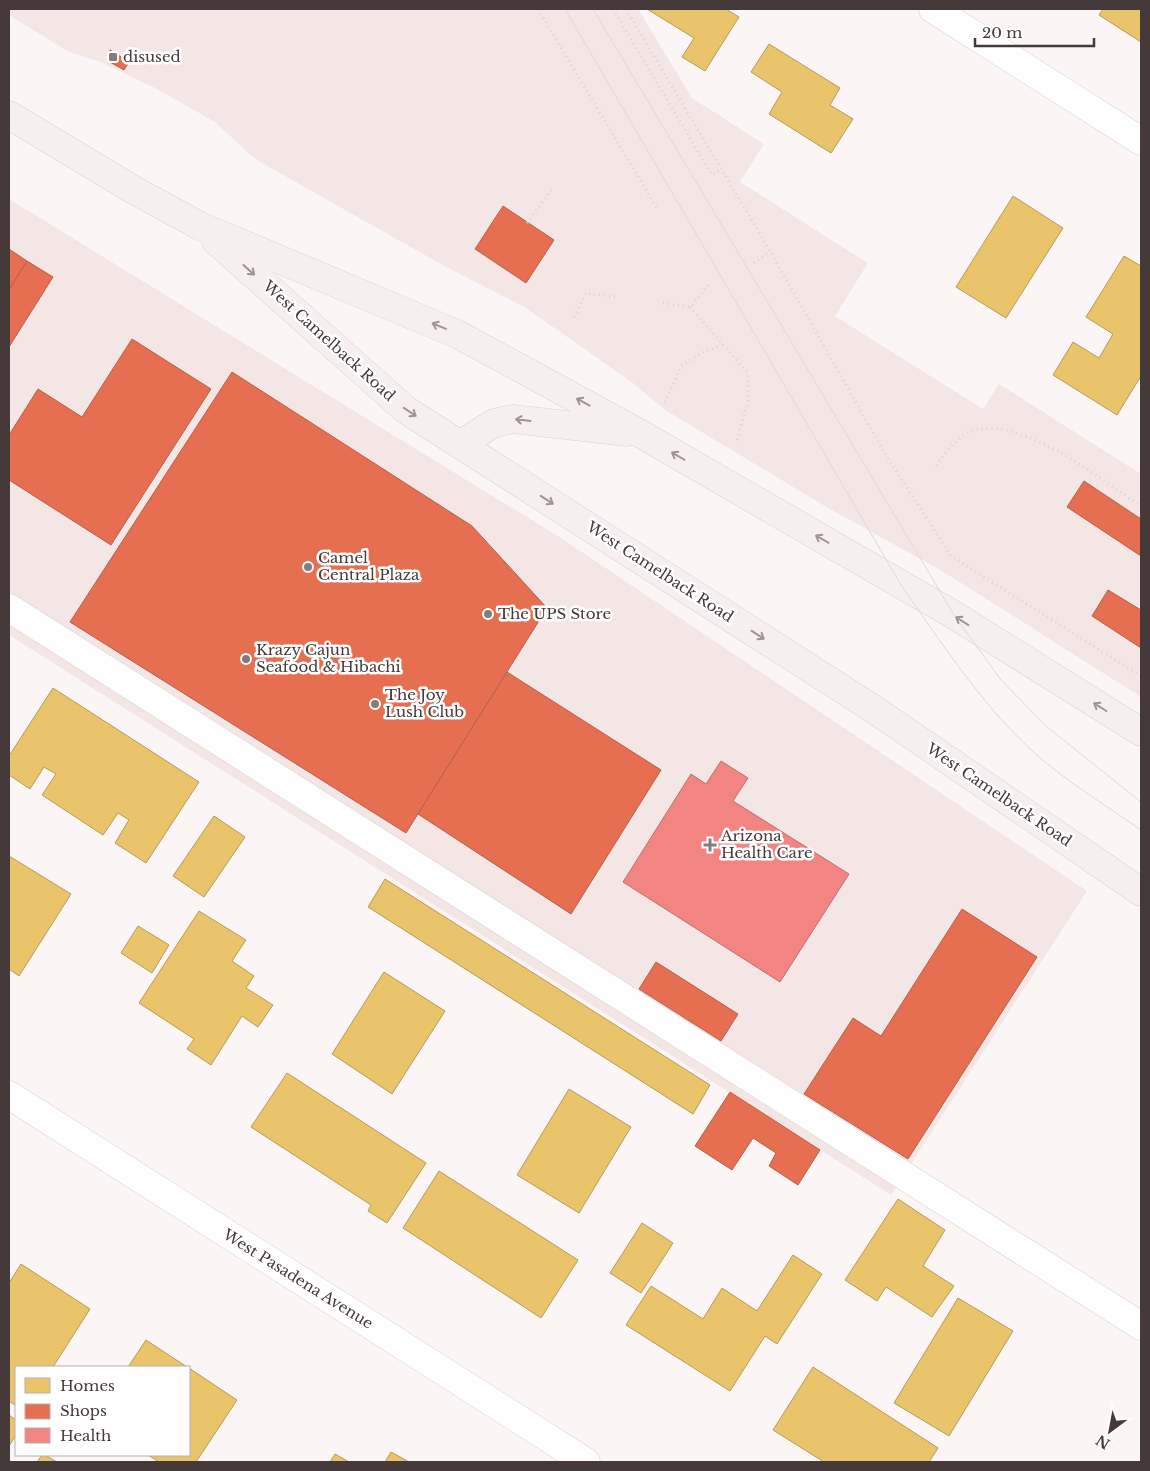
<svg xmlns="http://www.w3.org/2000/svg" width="1150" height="1471" viewBox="0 0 1150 1471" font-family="'Libre Baskerville',serif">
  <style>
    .built { fill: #f5e6e6 }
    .homes { fill: #e9c46a; stroke: #b89a5b }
    .shops { fill: #e76f51; stroke: #b65f4a }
    .health { fill: #f28482; stroke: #be6e6c }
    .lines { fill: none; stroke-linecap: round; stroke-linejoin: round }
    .minor-casing { stroke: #d9d1d1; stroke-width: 29 }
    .major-casing { stroke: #d8d3d3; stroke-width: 29 }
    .path { stroke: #d8d5d5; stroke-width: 3; stroke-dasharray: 1 4; stroke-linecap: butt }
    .minor { stroke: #fefefe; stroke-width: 28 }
    .major { stroke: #f7efef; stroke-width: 28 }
    .tram { stroke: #dcdada; stroke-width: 1 }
    .oneway { stroke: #9e9494 }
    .poi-dot { fill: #857b7b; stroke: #fff; stroke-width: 2 }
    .labels { text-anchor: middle; stroke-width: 5; stroke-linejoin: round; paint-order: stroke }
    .poi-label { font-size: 15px; fill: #453939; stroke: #fff; text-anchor: start }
    .street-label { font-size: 15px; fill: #453939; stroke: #fff }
  </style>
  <rect width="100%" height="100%" fill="#fbf5f5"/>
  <g class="built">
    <polygon points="9,9 638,9 692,98 764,144 740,182 868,263 835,316 983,409 999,384 1141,474 1141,697 942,571 828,508 665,410 633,383 523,306 446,267 255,159 215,122 157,89 98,61 69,52 9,15"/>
    <polygon points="9,199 561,538 1087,891 891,1195 9,635"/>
  </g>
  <g class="homes">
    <polygon points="647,9 726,9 739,17 705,71 682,57 694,38"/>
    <polygon points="1103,9 1141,9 1141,42 1099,15"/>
    <polygon points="769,44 840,88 830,105 853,119 831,153 769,114 782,92 751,72"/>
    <polygon points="1013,196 1063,228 1006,318 956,287"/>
    <polygon points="1124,256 1141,266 1141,376 1117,415 1053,375 1073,342 1099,358 1113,334 1086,317"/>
    <polygon points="53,688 199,782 146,863 115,843 129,820 118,813 103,835 42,795 56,774 44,767 30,789 9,775 9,756"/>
    <polygon points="214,816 245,837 204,897 173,876"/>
    <polygon points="9,856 71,894 19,976 9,969"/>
    <polygon points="385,879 710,1085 693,1114 368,907"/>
    <polygon points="199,911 246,940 232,961 254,976 246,988 273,1005 258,1027 242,1016 211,1065 187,1049 194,1039 139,1003"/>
    <polygon points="138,926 169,945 152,973 121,953"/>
    <polygon points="384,972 445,1011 392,1094 332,1054"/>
    <polygon points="287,1073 426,1163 387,1223 368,1211 371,1205 251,1127"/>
    <polygon points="569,1089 631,1127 579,1213 517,1175"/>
    <polygon points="439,1171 578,1260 541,1318 403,1228"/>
    <polygon points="898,1199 945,1230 923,1266 954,1286 932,1317 886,1287 877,1301 845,1280"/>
    <polygon points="642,1223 673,1243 641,1293 610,1273"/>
    <polygon points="793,1255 822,1274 777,1344 765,1336 730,1391 626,1325 651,1286 703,1319 722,1288 757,1311"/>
    <polygon points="21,1264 90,1309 53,1367 16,1367 16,1406 9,1401 9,1283"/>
    <polygon points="958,1298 1013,1331 949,1436 894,1403"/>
    <polygon points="146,1340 187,1367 128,1367"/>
    <polygon points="813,1367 938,1448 929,1462 824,1462 773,1430"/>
    <polygon points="189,1368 237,1400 196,1462 159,1462 148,1455 189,1455"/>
    <polygon points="9,1415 16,1420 16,1435 9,1446"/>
    <polygon points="391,1452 409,1462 385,1462"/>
    <polygon points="335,1454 349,1462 330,1462"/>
    <polygon points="42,1455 45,1455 57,1462 37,1462"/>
  </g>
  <g class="shops">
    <polygon points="110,50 129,62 124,70 108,61"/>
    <polygon points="503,206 554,240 526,283 475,249"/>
    <polygon points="9,249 27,261 9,290"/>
    <polygon points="27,261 53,277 9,347 9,290"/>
    <polygon points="132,339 211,389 111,545 9,480 9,435 38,389 82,417"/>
    <polygon points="232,372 472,526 547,608 406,833 70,622"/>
    <polygon points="1084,481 1141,519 1141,556 1067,507"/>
    <polygon points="1108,590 1141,610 1141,648 1092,616"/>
    <polygon points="507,672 661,770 571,914 418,814"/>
    <polygon points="962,909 1037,957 908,1159 804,1094 853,1018 881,1036"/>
    <polygon points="656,962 738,1014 721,1041 639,989"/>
    <polygon points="730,1092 820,1150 798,1185 769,1166 776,1153 753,1138 732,1170 695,1146"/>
  </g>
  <polygon class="health" points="721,761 748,778 733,801 849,874 780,982 623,882 691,774 706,784"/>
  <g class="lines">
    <defs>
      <g id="minor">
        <polyline points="933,9 1141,141"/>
        <polyline points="9,608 1141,1326"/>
        <polyline points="9,1095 586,1462"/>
      </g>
      <g id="major">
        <polyline points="9,115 132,189 200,226 457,334 520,368 641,434 954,615 1141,732"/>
        <polyline points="216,241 406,410 872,708 1141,892"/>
        <polyline points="461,444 494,423 513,419 627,432"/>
      </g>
    </defs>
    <use href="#minor" class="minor-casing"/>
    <use href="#major" class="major-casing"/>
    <g class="path">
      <polyline points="538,9 658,210"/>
      <polyline points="613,9 712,175 722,169"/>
      <polyline points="626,9 770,251 884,452 951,556 1141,676"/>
      <polyline points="527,223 553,188"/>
      <polyline points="754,263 770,251"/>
      <polyline points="663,303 690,307 711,282"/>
      <polyline points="690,307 747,372 749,398 736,444"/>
      <polyline points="574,317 586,293 615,297"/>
      <polyline points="665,402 682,365 707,350 722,345"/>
      <path d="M936 465C946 452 959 434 975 430 1026 418 1100 479 1141 506"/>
    </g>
    <use href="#minor" class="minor"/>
    <use href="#major" class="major"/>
    <g class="tram">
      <path d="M565 9 901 585C941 642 979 701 1030 749 1064 780 1104 804 1141 830"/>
      <polyline points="593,9 954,615 1001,680 1046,726 1141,802"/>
    </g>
  </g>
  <defs><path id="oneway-shaft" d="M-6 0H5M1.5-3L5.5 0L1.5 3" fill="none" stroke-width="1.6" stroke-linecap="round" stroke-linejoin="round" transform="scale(1.25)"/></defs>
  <g class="oneway">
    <use href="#oneway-shaft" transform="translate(249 270) rotate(42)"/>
    <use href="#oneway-shaft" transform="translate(439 326) rotate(-157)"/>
    <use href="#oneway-shaft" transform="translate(583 402) rotate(-151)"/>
    <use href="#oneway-shaft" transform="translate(410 412) rotate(34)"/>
    <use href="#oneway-shaft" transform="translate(523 420) rotate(-173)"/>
    <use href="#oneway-shaft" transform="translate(678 456) rotate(-150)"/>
    <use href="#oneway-shaft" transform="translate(547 500) rotate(33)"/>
    <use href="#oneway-shaft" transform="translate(822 539) rotate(-150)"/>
    <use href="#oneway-shaft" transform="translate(962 621) rotate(-148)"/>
    <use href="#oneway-shaft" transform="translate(758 635) rotate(33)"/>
    <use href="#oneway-shaft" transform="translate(1100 707) rotate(-148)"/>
  </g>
  <g class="poi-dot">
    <rect x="108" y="52" width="10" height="10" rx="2.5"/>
    <circle cx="308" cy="567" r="5"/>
    <circle cx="488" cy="614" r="5"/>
    <circle cx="246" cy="659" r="5"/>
    <circle cx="375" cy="704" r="5"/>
    <path d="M707.5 837.5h5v5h5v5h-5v5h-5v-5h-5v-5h5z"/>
  </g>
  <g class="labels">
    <g class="poi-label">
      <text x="123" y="62">disused</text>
      <text x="318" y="563">Camel<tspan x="318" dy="17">Central Plaza</tspan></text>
      <text x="498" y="619">The UPS Store</text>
      <text x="256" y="655">Krazy Cajun<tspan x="256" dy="17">Seafood &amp; Hibachi</tspan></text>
      <text x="385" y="700">The Joy<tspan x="385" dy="17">Lush Club</tspan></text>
      <text x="721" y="841">Arizona<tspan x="721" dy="17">Health Care</tspan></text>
    </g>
    <g class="street-label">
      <text transform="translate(329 341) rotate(42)" y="5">West Camelback Road</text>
      <text transform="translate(660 572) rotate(33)" y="5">West Camelback Road</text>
      <text transform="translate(999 795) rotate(34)" y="5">West Camelback Road</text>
      <text transform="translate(298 1279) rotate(32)" y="5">West Pasadena Avenue</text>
    </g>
  </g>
  <rect width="1150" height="1471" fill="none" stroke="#453939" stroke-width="20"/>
  <rect x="15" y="1366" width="175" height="90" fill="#ffffff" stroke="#b5b0b0"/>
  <rect x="25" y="1378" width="25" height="15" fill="#e9c46a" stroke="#b5b0b0"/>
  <text x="60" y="1391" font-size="15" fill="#453939">Homes</text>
  <rect x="25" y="1404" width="25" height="15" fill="#e76f51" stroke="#b5b0b0"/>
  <text x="60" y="1416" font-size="15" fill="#453939">Shops</text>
  <rect x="25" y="1428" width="25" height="15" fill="#f28482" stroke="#b5b0b0"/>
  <text x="60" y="1441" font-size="15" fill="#453939">Health</text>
  <g transform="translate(1110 1431) rotate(212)" stroke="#ffffff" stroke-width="4" paint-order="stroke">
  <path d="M0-4L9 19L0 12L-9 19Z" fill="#453939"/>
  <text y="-8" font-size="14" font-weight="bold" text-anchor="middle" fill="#453939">N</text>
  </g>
  <path d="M975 38v8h119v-8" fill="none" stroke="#453939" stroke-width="2.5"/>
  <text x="982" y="38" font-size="15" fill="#453939" stroke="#ffffff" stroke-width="4" paint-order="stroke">20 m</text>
</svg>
